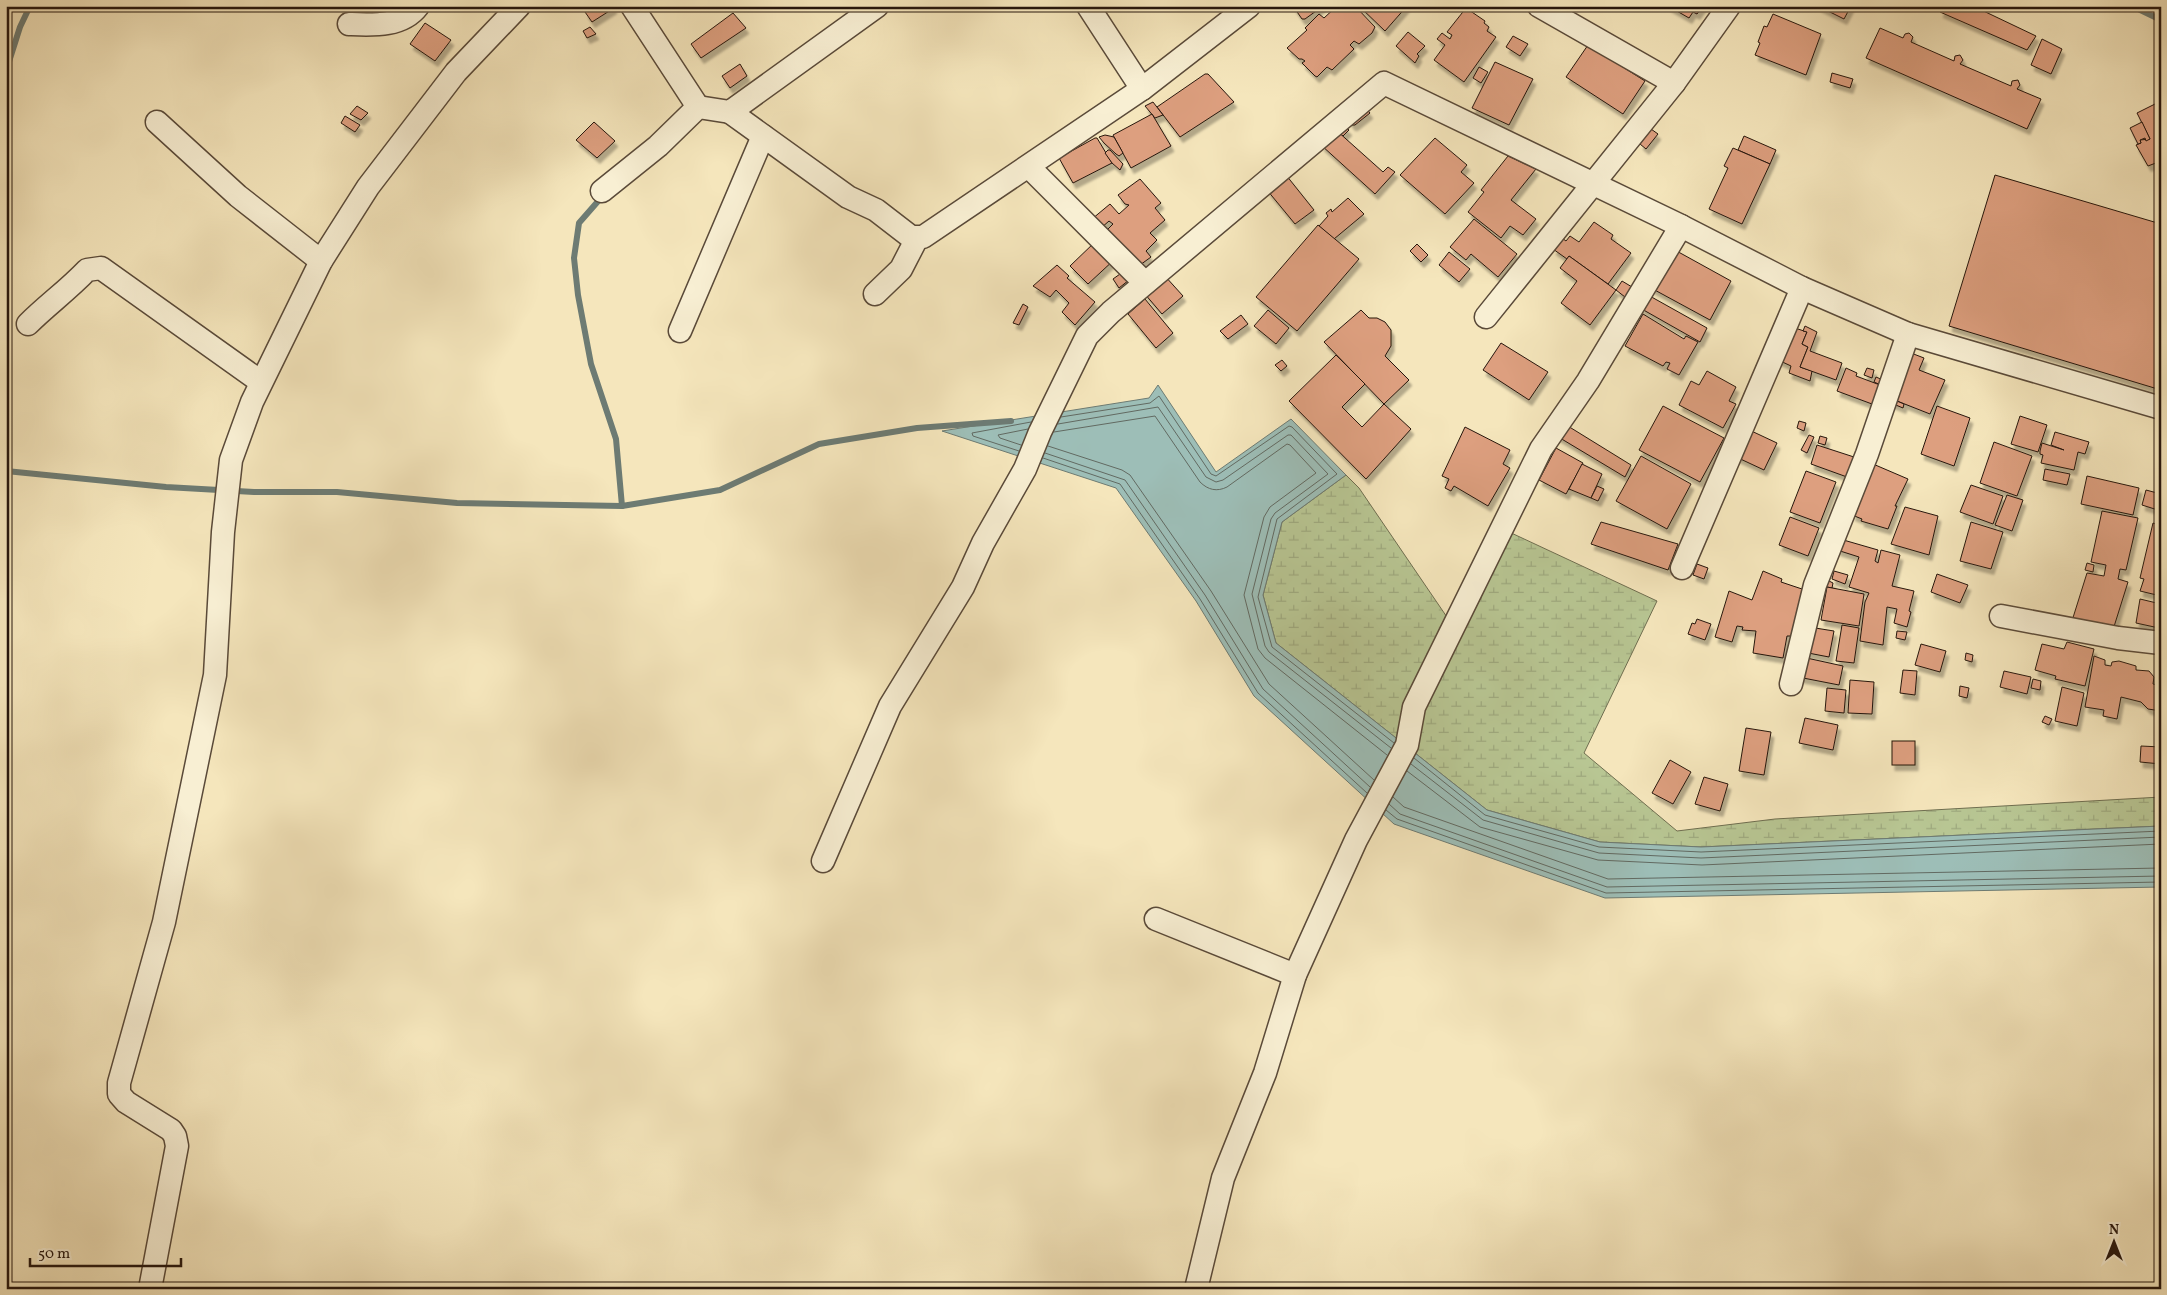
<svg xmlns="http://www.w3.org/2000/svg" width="2167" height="1295" viewBox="0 0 2167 1295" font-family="Vollkorn,serif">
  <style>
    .wetland { fill: url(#wetland-marsh); stroke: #6f6e50 }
    .water { fill: #9dbeb7; stroke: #6d7b73 }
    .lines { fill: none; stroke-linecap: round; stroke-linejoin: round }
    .shore { stroke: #626a62; stroke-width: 1 }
    .stream { stroke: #6d7b73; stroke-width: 6 }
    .building { fill: #dd9f7f; stroke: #26160d; filter: url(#shadow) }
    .minor-casing { stroke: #5a4a39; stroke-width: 25 }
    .minor { stroke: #f8efd3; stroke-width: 22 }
  </style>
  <defs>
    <pattern id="wetland-marsh" width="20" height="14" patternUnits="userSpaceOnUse" patternTransform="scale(1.25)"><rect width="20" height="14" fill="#b8c693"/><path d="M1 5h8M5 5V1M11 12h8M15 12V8" fill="none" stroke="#9ea97e"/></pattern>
    <filter id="shadow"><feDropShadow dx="3" dy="5.5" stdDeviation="1" flood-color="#0004"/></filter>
  </defs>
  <rect width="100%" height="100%" fill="#f5e6bc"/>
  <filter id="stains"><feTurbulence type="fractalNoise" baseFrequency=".004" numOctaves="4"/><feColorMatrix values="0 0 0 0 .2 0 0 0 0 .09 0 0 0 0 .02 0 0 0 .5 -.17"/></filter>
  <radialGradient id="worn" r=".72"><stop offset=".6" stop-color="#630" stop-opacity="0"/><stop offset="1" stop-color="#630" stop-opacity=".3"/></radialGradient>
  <polygon class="wetland" points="1346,475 1359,488 1451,623 1507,531 1657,601 1584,753 1677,831 1775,819 2161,797 2161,826 1701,847 1600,842 1487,810 1276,643 1263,595 1282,522"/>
  <polygon class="water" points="1158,385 1216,472 1291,419 1346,475 1282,522 1263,595 1276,643 1487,810 1600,842 1701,847 2161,826 2161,887 1605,898 1394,824 1254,696 1196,601 1116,488 942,431 1149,398"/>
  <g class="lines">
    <g class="shore">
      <polyline points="1061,417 1150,403 1159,396 1211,474 1216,476 1289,426 1292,427 1337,474 1277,519 1258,597 1272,647 1394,743"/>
      <polyline points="1058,424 1158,407 1206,477 1216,482 1223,480 1288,435 1291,435 1328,474 1275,513 1271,519 1252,594 1265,646 1269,652 1391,748"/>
      <path d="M1054 432 1155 416 1200 482C1208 490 1217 492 1227 487L1287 444 1290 445 1316 473 1270 507 1264 517 1244 595 1258 649 1265 658 1387 755"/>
      <polyline points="1021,445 1000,438 998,435 1028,429"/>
      <polyline points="1048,446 1122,470 1130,475 1211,591 1269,684 1374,780"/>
      <polyline points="1019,451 973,436 972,433 1031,422"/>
      <polyline points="1045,453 1125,480 1205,595 1263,689 1370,787"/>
      <polyline points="1043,458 1120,484 1200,599 1258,693 1367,793"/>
      <polyline points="1414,758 1485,815 1599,847 1701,852 2161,831"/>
      <polyline points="1411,764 1483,820 1599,853 1701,858 2161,837"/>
      <polyline points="1407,771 1480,827 1598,860 1702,865 2161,844"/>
      <polyline points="1393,797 1404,807 1608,879 2161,868"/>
      <polyline points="1389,804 1400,814 1607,887 2161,876"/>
      <polyline points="1386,810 1397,819 1606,893 2161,882"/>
    </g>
    <g class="stream">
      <polyline points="2132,6 2161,20"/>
      <polyline points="6,71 20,27 30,6"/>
      <polyline points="600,199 579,223 574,258 578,295 591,364 616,439 622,506"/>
      <polyline points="6,471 166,487 254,492 337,492 457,503 622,506 720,490 819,444 917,428 1011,421"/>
    </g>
  </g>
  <g class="building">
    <polygon points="593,6 613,6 614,8 592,22 585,12"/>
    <polygon points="1293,6 1323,6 1305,19 1302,19"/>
    <polygon points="1337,6 1355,6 1375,27 1372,33 1359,44 1354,41 1350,45 1354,49 1332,70 1327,67 1317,77 1315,76 1302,63 1305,61 1302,59 1299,59 1287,48 1307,30 1305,28 1319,14 1324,18"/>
    <polygon points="1359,6 1383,6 1385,8 1387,6 1407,6 1385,31"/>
    <polygon points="1668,6 1703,6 1697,14 1693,12 1689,18"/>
    <polygon points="1818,6 1851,6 1844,19"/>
    <polygon points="1943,6 1973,6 2036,36 2027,50 1940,12"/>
    <polygon points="1466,8 1485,21 1484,23 1489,27 1487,31 1496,37 1464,82 1434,60 1445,45 1437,39 1442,33 1450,39 1452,35 1447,32"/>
    <polygon points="733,13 746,28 701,58 691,44"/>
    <polygon points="1773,14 1821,34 1806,75 1755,55 1760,43 1758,42 1764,26 1767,27"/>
    <polygon points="425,23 451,40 435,61 410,44"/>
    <polygon points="590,27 596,34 587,38 583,31"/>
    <polygon points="1880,28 1903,38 1905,34 1909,33 1913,37 1911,42 1954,61 1955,56 1960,55 1963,60 1960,64 2011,86 2012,81 2018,80 2020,85 2017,89 2041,99 2027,129 1866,58"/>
    <polygon points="1408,32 1425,46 1417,54 1419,56 1415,63 1396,46"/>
    <polygon points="1513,36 1528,44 1520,56 1506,47"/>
    <polygon points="2042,39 2062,49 2051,74 2031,65"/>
    <polygon points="1588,45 1645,81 1623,114 1566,77"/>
    <polygon points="1495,62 1533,79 1509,125 1472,108"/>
    <polygon points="740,64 747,76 730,88 722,76"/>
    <polygon points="1479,67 1488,72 1481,83 1473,78"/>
    <polygon points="1832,73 1853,79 1850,88 1830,82"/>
    <polygon points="1205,74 1208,74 1234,102 1180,137 1157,107"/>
    <polygon points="2161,101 2161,161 2148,166 2136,145 2141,143 2140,140 2150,139 2137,113"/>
    <polygon points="1153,102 1163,115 1155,118 1145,106"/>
    <polygon points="1363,105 1370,113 1355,125 1352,125 1346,117"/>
    <polygon points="357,106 368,113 361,120 350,114"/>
    <polygon points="1152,114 1171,146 1131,168 1113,135"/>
    <polygon points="345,116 360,125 355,132 341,123"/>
    <polygon points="594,122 615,141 597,158 576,140"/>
    <polygon points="2142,122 2150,139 2146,141 2145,138 2140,140 2141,143 2138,144 2130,128"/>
    <polygon points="1342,124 1349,130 1343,136 1336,130"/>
    <polygon points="1651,129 1658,134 1646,149 1640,144"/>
    <polygon points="1336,130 1383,172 1388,167 1395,172 1375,194 1321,145"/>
    <polygon points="1105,135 1114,137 1123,153 1119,156 1116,154 1104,143 1099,137"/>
    <polygon points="1744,136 1776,150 1770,164 1738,150"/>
    <polygon points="1095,138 1097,138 1112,163 1073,183 1059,158"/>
    <polygon points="1435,138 1467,165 1461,172 1474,183 1445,214 1400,175"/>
    <polygon points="1733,148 1770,164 1742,224 1709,209 1728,168 1724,166"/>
    <polygon points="1108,150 1110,150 1123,164 1120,170 1112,163 1105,153"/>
    <polygon points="1508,156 1536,169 1511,200 1536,219 1523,235 1510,226 1501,238 1468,212 1484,192 1481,190"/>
    <polygon points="1286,175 1314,210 1295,224 1267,190"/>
    <polygon points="1995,175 2161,224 2161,390 1949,326"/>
    <polygon points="1140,179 1161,203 1155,208 1165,220 1150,233 1157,240 1146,251 1151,257 1140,265 1105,232 1113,224 1109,221 1101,228 1092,219 1110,204 1119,214 1129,205 1125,204 1118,195"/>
    <polygon points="1348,198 1364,214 1334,239 1319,226 1328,216 1326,213 1331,209 1332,212"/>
    <polygon points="1474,219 1517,254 1498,277 1471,254 1466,260 1450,247"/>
    <polygon points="1594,222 1613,235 1611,239 1631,253 1608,284 1569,256 1567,259 1553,249 1562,238 1566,241 1570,236 1579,242"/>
    <polygon points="1318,225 1359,259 1297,331 1256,297"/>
    <polygon points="1096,241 1115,259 1088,284 1070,266"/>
    <polygon points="1417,244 1428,255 1421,262 1410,251"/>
    <polygon points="1673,249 1731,281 1710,320 1651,288"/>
    <polygon points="1449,252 1470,269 1459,282 1439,265"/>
    <polygon points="1569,256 1616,290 1590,325 1561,303 1577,281 1560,268"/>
    <polygon points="1057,265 1069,276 1067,278 1095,302 1075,325 1062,312 1069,303 1056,290 1050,297 1033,286"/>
    <polygon points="1127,269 1134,276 1119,288 1113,279"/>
    <polygon points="1164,275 1183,296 1162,314 1144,293"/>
    <polygon points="1622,281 1632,287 1625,297 1616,290"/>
    <polygon points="1648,295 1707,328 1700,342 1640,308"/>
    <polygon points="1145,299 1173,333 1156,348 1128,314"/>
    <polygon points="1023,304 1028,307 1019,325 1013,323"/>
    <polygon points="1268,310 1289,328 1276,344 1254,326"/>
    <polygon points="1361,310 1369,318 1377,318 1385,322 1391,330 1391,346 1385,356 1409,380 1384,404 1324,342"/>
    <polygon points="1643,314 1684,339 1686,336 1698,342 1679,375 1667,369 1670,363 1666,362 1663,366 1625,346"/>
    <polygon points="1241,315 1248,324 1228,339 1220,331"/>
    <polygon points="1789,326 1807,332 1802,344 1808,347 1800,367 1812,371 1810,381 1789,373 1791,366 1776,359"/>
    <polygon points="1805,326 1817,332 1810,351 1842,363 1836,380 1800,367 1808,347 1802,344 1807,332 1803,331"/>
    <polygon points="1501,343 1548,372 1529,400 1483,370"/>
    <polygon points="1911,353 1924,358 1919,370 1945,380 1930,414 1892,399"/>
    <polygon points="1336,355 1365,384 1342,407 1362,427 1384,404 1411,429 1366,479 1289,401"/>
    <polygon points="1282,360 1287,366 1281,371 1275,365"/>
    <polygon points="1846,368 1857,373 1856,376 1880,385 1872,404 1837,391"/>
    <polygon points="1867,368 1874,370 1872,378 1864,375"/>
    <polygon points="1707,371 1736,387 1729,401 1736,404 1723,428 1679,405 1691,381 1699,385"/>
    <polygon points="1876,377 1883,380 1881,385 1874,382"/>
    <polygon points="1892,399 1904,404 1903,408 1891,403"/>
    <polygon points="1663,406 1724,438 1700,482 1639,450"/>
    <polygon points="1937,406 1970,418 1954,466 1921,454"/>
    <polygon points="2020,416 2047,425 2038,452 2011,444"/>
    <polygon points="1799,421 1806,423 1804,431 1797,428"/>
    <polygon points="1563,423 1631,465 1625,477 1555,435"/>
    <polygon points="1465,427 1510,450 1503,464 1510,468 1488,506 1454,486 1451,491 1445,488 1449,479 1442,476"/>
    <polygon points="1745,428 1777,443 1764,470 1734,456"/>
    <polygon points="2055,432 2089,442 2085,454 2078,452 2074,470 2041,463 2043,455 2040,454 2040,451 2042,443 2064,450 2051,445"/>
    <polygon points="1809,435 1814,437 1807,453 1801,450"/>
    <polygon points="1820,436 1827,438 1825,445 1818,443"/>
    <polygon points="1994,442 2032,456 2017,496 1980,483"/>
    <polygon points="1817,445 1854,457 1847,477 1811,464"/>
    <polygon points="1556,448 1583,463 1566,494 1539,480"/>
    <polygon points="1641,456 1691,484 1667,529 1616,501"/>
    <polygon points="1582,464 1602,474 1591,498 1569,489"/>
    <polygon points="1873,464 1908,479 1895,506 1897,506 1888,529 1861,521 1862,519 1852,515"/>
    <polygon points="2045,469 2070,474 2067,485 2043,480"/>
    <polygon points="1806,471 1836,482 1820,523 1790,512"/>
    <polygon points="2087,476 2139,488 2133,515 2081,504"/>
    <polygon points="1971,485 2003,496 1993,524 1960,512"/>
    <polygon points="1597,486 1604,489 1598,501 1591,498"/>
    <polygon points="2146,490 2161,494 2161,511 2142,505"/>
    <polygon points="2007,495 2023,500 2012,531 1995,525"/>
    <polygon points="1905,507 1938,516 1929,555 1891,544"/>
    <polygon points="2102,511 2138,518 2126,570 2120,569 2118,579 2128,582 2112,633 2071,624 2087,573 2104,576 2106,565 2091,562"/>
    <polygon points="1790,517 1819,528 1808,556 1779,545"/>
    <polygon points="1601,522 1678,544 1668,570 1591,544"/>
    <polygon points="1971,522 2003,532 1991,569 1960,561"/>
    <polygon points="2153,523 2161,526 2161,596 2140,591 2144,579 2140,578"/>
    <polygon points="1840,539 1878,550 1875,561 1878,563 1881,550 1900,555 1892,586 1914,591 1909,611 1911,612 1907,627 1894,623 1897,609 1887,607 1883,645 1860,641 1865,602 1869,593 1849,587 1859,557 1837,550"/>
    <polygon points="2087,563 2094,565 2093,572 2085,570"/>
    <polygon points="1697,564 1708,568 1704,579 1693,575"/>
    <polygon points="1763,571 1782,579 1781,582 1805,590 1803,609 1798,607 1794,636 1787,636 1783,658 1753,653 1756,631 1742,630 1743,627 1737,626 1732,642 1715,637 1729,591 1752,600"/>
    <polygon points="1834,571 1848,575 1845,584 1832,579"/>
    <polygon points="1937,574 1968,585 1960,603 1931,592"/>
    <polygon points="1829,581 1833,583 1832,588 1827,587 1827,590 1819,587"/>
    <polygon points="1827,587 1864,594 1859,626 1821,620"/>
    <polygon points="2140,599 2161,604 2159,628 2136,623"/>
    <polygon points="1697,619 1711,624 1705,640 1688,634 1692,623 1695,624"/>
    <polygon points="1842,625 1859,628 1854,663 1836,661"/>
    <polygon points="1809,627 1834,631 1829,657 1803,652"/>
    <polygon points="1897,631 1907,632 1905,640 1896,638"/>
    <polygon points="2067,642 2094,649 2085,686 2055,679 2056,676 2035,670 2042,644 2064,649"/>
    <polygon points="1921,644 1946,651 1940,672 1915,665"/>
    <polygon points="1966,653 1973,655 1972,662 1965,660"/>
    <polygon points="2094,656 2105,660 2105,665 2111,666 2112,662 2119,661 2136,666 2136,670 2149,671 2154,677 2153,684 2161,686 2161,711 2148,709 2141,702 2121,697 2117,719 2103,716 2104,710 2085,707"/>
    <polygon points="1802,657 1843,666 1839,685 1798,677"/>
    <polygon points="1903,670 1917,671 1915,695 1900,693"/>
    <polygon points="2004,671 2031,677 2027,694 2000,687"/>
    <polygon points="2033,679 2041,681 2040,690 2031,688"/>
    <polygon points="1850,680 1874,682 1872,714 1848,713"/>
    <polygon points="1960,686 1969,688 1967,698 1959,696"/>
    <polygon points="2062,687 2084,693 2077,726 2055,721"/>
    <polygon points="1827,688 1846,690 1844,713 1825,711"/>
    <polygon points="2045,716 2052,719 2049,725 2042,722"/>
    <polygon points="1805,718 1838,725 1833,750 1799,743"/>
    <polygon points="1746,728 1771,732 1764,775 1739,771"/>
    <rect x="1892" y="741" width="23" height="24"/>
    <polygon points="2141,746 2161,747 2161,764 2140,762"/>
    <polygon points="1670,760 1691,772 1673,804 1652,793"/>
    <polygon points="1704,777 1728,784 1720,811 1695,804"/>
  </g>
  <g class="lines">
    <defs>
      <g id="minor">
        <polyline points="632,6 698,107"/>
        <polyline points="1088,6 1142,89"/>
        <polyline points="1539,6 1674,83"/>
        <path d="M349 24C373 25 402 27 418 6"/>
        <polyline points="730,112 848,197 876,210 911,237 923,237 1142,89 1249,6"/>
        <polyline points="157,122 238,196 321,261"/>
        <polyline points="1029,167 1145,283"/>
        <polyline points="602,191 658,146 698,107 730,112 877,6"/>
        <polyline points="875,294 901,269 917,238"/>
        <polyline points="1486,317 1674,83 1729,6"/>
        <path d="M28 324C47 305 68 290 87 270L101 268 261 382"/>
        <polyline points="680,331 763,136"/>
        <polyline points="1682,568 1802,288"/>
        <polyline points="2001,616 2118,638 2161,643"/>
        <polyline points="1791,684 1815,585 1867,454 1908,334"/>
        <polyline points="823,861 890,706 963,587 983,543 1025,469 1040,432 1087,336 1111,312 1384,83 1681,226 1802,288 1908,334 2161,408"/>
        <polyline points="1156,919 1295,975"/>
        <polyline points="150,1289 177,1146 175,1136 171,1130 126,1102 119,1094 119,1083 164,922 215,675 223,532 231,460 252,402 321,261 368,187 456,72 519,6"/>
        <polyline points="1196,1289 1223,1178 1265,1073 1295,975 1356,840 1407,745 1414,707 1541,449 1588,381 1681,226"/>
      </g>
    </defs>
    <use href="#minor" class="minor-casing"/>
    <use href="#minor" class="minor"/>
  </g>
  <rect width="2167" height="1295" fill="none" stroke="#f5e6bc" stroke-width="25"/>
  <rect x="8" y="8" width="2152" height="1280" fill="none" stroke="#26160d" stroke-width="2.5"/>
  <rect x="12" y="12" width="2142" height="1270" fill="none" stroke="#26160d"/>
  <g transform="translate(2114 1242)" stroke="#f8efd3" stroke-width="4" paint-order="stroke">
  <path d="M0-4L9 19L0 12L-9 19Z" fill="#26160d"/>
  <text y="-8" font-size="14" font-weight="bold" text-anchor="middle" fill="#26160d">N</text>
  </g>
  <path d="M30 1258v8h151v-8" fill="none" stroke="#26160d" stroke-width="2.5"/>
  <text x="38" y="1258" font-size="15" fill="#26160d" stroke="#f8efd3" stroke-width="4" paint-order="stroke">50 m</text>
  <rect width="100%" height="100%" filter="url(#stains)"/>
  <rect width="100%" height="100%" fill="url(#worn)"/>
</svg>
